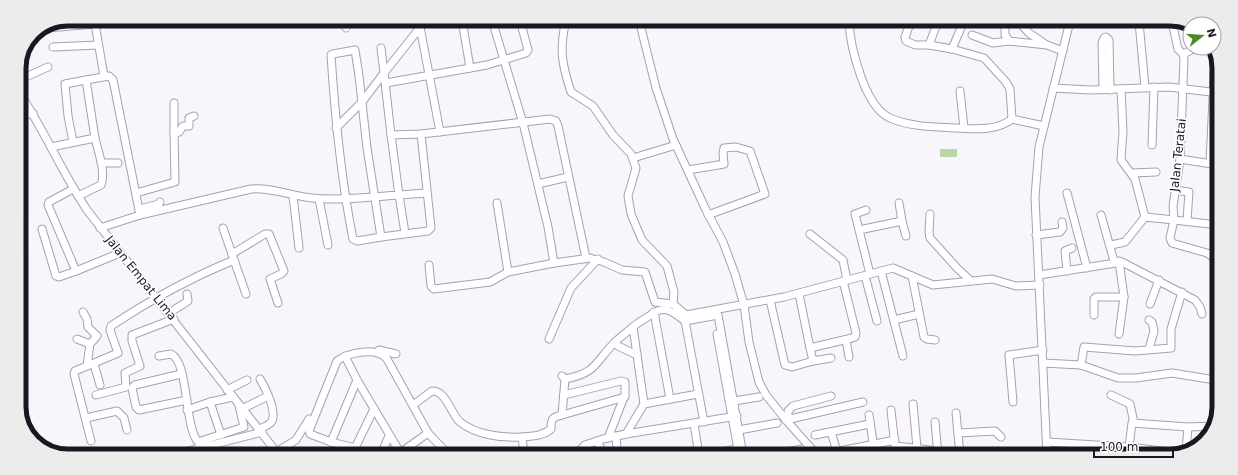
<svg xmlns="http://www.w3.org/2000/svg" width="1238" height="475" viewBox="0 0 1238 475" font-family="'DejaVu Sans',sans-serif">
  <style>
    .green { fill: #b7d8a8 }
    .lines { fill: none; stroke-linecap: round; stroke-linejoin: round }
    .minor-casing { stroke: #a89eb7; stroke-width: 9 }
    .minor { stroke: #fff; stroke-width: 7 }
    .labels { text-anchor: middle; stroke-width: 3.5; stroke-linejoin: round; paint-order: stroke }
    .street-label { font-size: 12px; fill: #1b1720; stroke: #fff }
    .rim { fill: none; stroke: #1b1720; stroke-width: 5 }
  </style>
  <rect width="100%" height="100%" fill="#f8f6fb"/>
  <rect class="green" x="940" y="149" width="17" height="8"/>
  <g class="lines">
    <defs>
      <g id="minor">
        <polyline points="344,20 346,28"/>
        <polyline points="462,20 470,68"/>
        <polyline points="492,20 523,123 548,227 554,263 590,258 604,262 622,270 645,272 655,302 673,304"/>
        <path d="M566 20C559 49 562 65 571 92L593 106 613 135 631 154 636 168 628 196 631 214 642 240 667 266 674 292 673 304 686 315 784 297 893 268 933 285 992 279 1016 286 1040 285"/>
        <polyline points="639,20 656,88 673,139 706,210 723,242 735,274 744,305 749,342 759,382 766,395 786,420 817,455"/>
        <path d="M849 21C850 46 864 104 888 117 908 127 935 127 957 128 976 129 997 131 1012 119"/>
        <polyline points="911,21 905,37 906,41 915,45 929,45 952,49 984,58 1006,82 1010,89 1012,119 1044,126"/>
        <polyline points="1005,21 1005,35 1009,41 1047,45 1063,51"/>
        <polyline points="1018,21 1029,33 1045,44"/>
        <polyline points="1139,22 1145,87"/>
        <polyline points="1172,22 1178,49 1183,54 1184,59 1180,159 1173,206 1174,220 1218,225"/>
        <polyline points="420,27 440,132"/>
        <polyline points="47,28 95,24 104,76"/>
        <polyline points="972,35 993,43 1009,41"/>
        <polyline points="929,45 938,21"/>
        <polyline points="53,47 98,45"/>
        <polyline points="952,49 963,23"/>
        <path d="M355 50 359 76 367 148 381 237 357 241 353 239C341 179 335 117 331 55L333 54Z"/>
        <polyline points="1183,54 1196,48"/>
        <polyline points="19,80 48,67"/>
        <polyline points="86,80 109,76 113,80 140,215"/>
        <polyline points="386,83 487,65 526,53 528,50 520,20"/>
        <polyline points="1053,88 1090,90 1169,87 1219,93"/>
        <polyline points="1103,90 1102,43 1104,38 1106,37 1109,40 1110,90"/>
        <polyline points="960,91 964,128"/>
        <path d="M19 92C44 130 62 172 87 210L278 454"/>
        <polyline points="19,117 33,113"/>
        <polyline points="336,128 362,102 384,73 381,48"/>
        <polyline points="174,133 174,103"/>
        <polyline points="391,135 384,73 426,20"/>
        <polyline points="1152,145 1154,87"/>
        <polyline points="51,147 95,138 86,80 65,84 68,116 73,142"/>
        <polyline points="633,158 676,145"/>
        <polyline points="1180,159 1218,165"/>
        <polyline points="101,163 118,163"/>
        <polyline points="1210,163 1215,54"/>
        <polyline points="688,170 724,164 723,153 724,148 736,147 750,151 765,194 708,215"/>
        <polyline points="1132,173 1156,172"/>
        <polyline points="538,184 568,177"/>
        <polyline points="73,189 49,202 48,205 76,271 120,253"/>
        <polyline points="1175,190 1189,192 1187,220"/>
        <polyline points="136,193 175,182 174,133 179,132 183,126 189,126 189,118 194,116"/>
        <polyline points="1067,193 1087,268"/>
        <path d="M78 196 101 185C106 171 98 152 95 138"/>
        <polyline points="293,196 299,248"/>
        <polyline points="319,199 328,245"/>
        <polyline points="497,203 508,272 554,263"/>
        <polyline points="899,203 902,221"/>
        <polyline points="140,209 159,204 160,202"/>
        <polyline points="930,214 929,232 930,238 957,268 970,280"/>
        <polyline points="1101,215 1114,261"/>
        <polyline points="1145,217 1174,220 1170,238 1172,243 1207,253 1217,260"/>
        <path d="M100 228 140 215 251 189C271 187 291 196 312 198 340 201 370 197 399 195L391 135 421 134 550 119 556 121 558 126 586 258"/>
        <polyline points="42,229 56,276 59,277 76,271"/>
        <polyline points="859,230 855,214 866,210"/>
        <polyline points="405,233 399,195 427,193"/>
        <polyline points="810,234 843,260 847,280"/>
        <polyline points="1036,235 1060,232 1063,228 1062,222"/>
        <polyline points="381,237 428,231 431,228 421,134"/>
        <polyline points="1111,245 1125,242 1145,217 1135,179 1121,160 1123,131 1121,89"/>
        <polyline points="232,254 265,234 269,234 284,271 281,274 270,279 278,303"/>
        <polyline points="234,260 246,294"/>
        <polyline points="1119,261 1124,297 1119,334"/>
        <polyline points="429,265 431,286 434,289 490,282 508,272"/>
        <polyline points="881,271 903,356"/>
        <polyline points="1067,271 1065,251 1072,248"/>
        <polyline points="870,274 859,230 902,221 906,236"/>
        <polyline points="1039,275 1122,262 1195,300 1200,307 1202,314"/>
        <polyline points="865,276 877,321"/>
        <polyline points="912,276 924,337 927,339 935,340"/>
        <polyline points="799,294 810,348 852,338 855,337 856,333 843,281"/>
        <polyline points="770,300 785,365 792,367 813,361"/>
        <polyline points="1150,304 1159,280"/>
        <polyline points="83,312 87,319 88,327 97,336 90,344 87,366"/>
        <polyline points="654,312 670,399"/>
        <polyline points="169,313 188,301 187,294"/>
        <polyline points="1094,315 1094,299 1096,297 1124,297"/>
        <polyline points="894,320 919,314"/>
        <polyline points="1149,320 1152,322 1154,331 1149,349"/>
        <path d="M685 321C670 310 665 304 649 316 643 320 637 323 633 327L644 404 698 394"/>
        <polyline points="717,334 739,455"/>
        <polyline points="77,339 90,344"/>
        <polyline points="549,339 571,288 598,259"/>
        <polyline points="846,340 849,357"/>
        <polyline points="618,346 637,355"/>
        <polyline points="810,348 813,361 831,358"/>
        <polyline points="379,350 396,354"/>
        <path d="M159 356 171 354C189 362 184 426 198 442L244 427 239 406"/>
        <polyline points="345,356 357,380 401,454"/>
        <polyline points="1043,363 1081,365 1118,378 1136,378 1172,373 1209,379"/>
        <polyline points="94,364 100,385"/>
        <polyline points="1081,365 1084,347 1135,351 1171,348 1171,329 1182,292"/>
        <polyline points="181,374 135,385 132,388 136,407 139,410 187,400"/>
        <path d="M565 379C596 373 594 364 614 343 619 338 626 333 633 327"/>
        <path d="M357 380 331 442 310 434 309 431 337 361C348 353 377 346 387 359L428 433 448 454"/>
        <polyline points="227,390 247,380"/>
        <polyline points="96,395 126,387 125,373 140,366 132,341 132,335 174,319"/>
        <polyline points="1111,395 1130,404 1134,423"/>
        <polyline points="734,401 759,397"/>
        <polyline points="210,402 221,435"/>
        <polyline points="1013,402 1009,355 1043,350"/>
        <polyline points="913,404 917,448"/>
        <path d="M413 405 432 391C446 390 451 414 460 422 476 435 502 438 522 437"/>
        <polyline points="242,409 268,396"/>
        <polyline points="187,410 210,402 233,397"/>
        <polyline points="891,410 896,455"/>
        <polyline points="956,413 960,455"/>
        <polyline points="562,415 625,397 625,382 621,381 564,395"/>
        <polyline points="869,415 875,455"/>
        <polyline points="86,418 117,411 124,418 127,430"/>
        <polyline points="788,419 788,411 793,406 831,396"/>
        <polyline points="786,420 863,402"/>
        <polyline points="704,422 685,321 718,315 743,455"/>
        <polyline points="935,422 938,455"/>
        <polyline points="694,424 699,455"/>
        <polyline points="1188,427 1214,426"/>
        <path d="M259 429C264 427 270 425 272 421 277 411 265 387 260 379"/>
        <polyline points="739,430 777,423"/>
        <polyline points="831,432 836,448 840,451 895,440"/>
        <polyline points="958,433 995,431 1001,437"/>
        <polyline points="626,434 644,404"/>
        <polyline points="815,435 870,424"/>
        <polyline points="616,436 617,449 621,455"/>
        <polyline points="608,438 624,397"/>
        <path d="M91 441 74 374 75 371 118 353 110 330 111 326C150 300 190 278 234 260L223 228"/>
        <polyline points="597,441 604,455"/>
        <polyline points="331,442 355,448 374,409"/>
        <polyline points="1047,442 1129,447 1178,453"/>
        <polyline points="896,446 938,451"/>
        <polyline points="1129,447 1132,423 1188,427 1186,451"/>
        <polyline points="276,452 296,440 309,419"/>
        <polyline points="400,453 428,433"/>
        <polyline points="1003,453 1047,453"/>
        <polyline points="176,454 262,432"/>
        <polyline points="381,454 389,436"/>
        <path d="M524 454 522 437C532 436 543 436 551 429 551 419 552 417 562 415L565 379 562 376"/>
        <polyline points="575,455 585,445 603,439 626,434 737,416"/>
        <polyline points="703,455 737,449"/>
        <polyline points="749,455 764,453 777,454 802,449 809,455"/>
        <polyline points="1047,456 1035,197 1039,147 1070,21"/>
      </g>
    </defs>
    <use href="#minor" class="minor-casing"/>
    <use href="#minor" class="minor"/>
  </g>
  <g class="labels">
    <g class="street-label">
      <text transform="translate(1178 155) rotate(-84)" y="4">Jalan Teratai</text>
      <text transform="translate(141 278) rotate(51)" y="4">Jalan Empat Lima</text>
    </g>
  </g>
  <path d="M0 0H1238V475H0ZM68 26H1170A42 42 0 0 1 1212 68V407A42 42 0 0 1 1170 449H68A42 42 0 0 1 26 407V68A42 42 0 0 1 68 26Z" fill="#edeced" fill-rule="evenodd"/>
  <path class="rim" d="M68 26H1170A42 42 0 0 1 1212 68V407A42 42 0 0 1 1170 449H68A42 42 0 0 1 26 407V68A42 42 0 0 1 68 26Z"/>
  <g transform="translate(1202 36) rotate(73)"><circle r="19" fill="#ffffff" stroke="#a4a2a6"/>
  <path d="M0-3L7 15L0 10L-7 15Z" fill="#4d8928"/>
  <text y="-6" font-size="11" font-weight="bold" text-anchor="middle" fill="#1b1720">N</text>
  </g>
  <path d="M1094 451v6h79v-6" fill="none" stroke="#1b1720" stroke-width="2"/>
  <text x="1100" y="451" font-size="12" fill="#1b1720" stroke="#ffffff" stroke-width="3" paint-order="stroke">100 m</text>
</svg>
